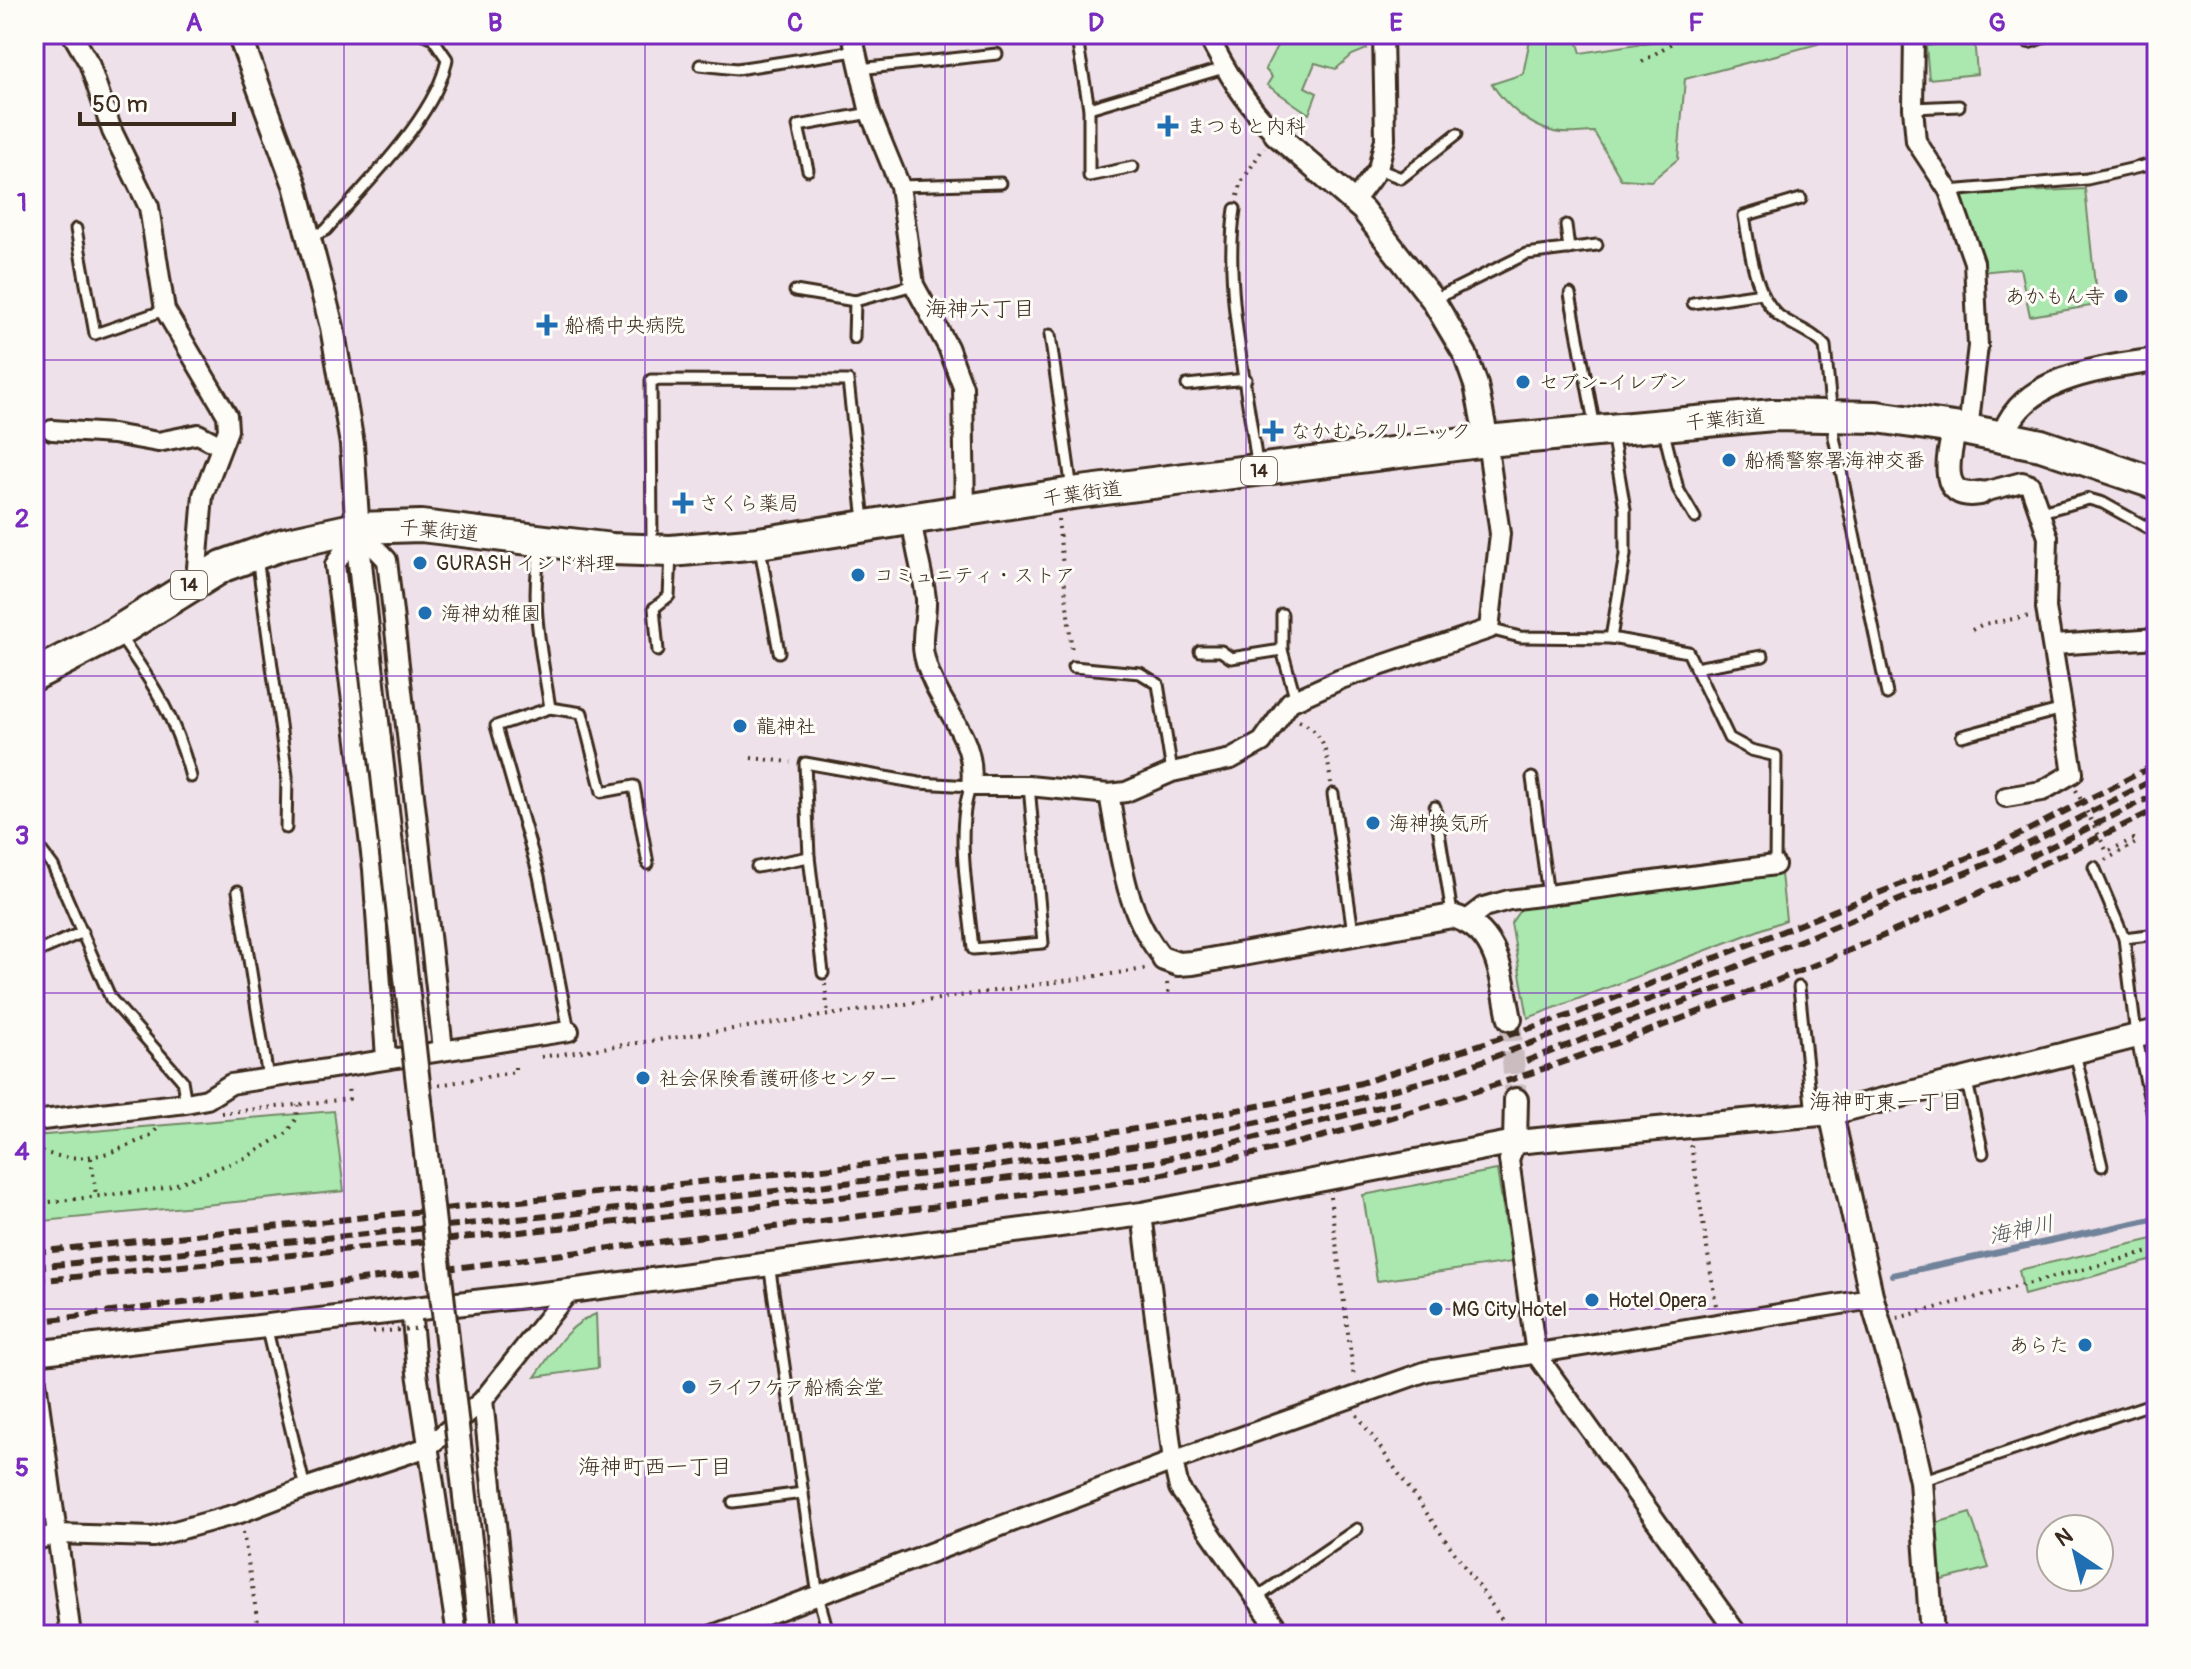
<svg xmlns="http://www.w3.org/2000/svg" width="2191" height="1669" viewBox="0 0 2191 1669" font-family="Pangolin,'Klee One',sans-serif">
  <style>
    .green { fill: #aae8af; stroke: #728966; stroke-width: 2 }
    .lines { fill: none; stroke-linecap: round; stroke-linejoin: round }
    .stream { stroke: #70839a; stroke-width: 6 }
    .tertiary-tunnel { stroke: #cbbcc0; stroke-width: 22; stroke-dasharray: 22 11; stroke-linecap: butt }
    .service-casing { stroke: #3b2a1e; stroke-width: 15 }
    .minor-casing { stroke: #3b2a1e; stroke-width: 24 }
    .tertiary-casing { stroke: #3b2a1e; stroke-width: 28 }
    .trunk-casing { stroke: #3b2a1e; stroke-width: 36 }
    .path { stroke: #3b2a1e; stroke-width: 4; stroke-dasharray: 2 6; stroke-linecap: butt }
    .service { stroke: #fdfcf7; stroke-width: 9 }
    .minor { stroke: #fdfcf7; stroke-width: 18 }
    .tertiary { stroke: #fdfcf7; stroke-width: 22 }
    .trunk { stroke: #fdfcf7; stroke-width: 30 }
    .rail { stroke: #3b2a1e; stroke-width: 6; stroke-dasharray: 12 6; stroke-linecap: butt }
    .tertiary-bridge-casing { stroke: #3b2a1e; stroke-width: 28; stroke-linecap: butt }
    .path-bridge { stroke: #3b2a1e; stroke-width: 4; stroke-dasharray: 2 6; stroke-linecap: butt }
    .tertiary-bridge { stroke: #fdfcf7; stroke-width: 22 }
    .grid { fill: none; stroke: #7b2cbf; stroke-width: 2; stroke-opacity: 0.55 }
    .poi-dot { fill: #1f6fb2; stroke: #fdfcf7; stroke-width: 3 }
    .labels { text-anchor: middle; stroke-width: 6; stroke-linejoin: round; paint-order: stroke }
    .shield { fill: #fdfcf7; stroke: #75695f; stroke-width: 2 }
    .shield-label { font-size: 18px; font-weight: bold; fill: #3b2a1e }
    .poi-label { font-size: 20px; fill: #3b2a1e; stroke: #fdfcf7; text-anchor: start }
    .street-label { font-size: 20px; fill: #3b2a1e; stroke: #fdfcf7 }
    .neighbourhood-label { font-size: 22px; fill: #3b2a1e; stroke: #fdfcf7 }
    .water-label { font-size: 22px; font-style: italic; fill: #55575c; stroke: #fdfcf7 }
    .neatline { fill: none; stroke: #7b2cbf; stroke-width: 3 }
    .grid-label { font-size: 26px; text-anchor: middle; font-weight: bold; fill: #7b2cbf }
  </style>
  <rect width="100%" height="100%" fill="#efe1e9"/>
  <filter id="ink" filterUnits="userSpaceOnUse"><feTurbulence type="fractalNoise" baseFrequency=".0125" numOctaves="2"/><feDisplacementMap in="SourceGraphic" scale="16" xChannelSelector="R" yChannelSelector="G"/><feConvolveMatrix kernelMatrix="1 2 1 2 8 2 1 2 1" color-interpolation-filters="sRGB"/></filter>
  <g filter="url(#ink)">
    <g class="green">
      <polygon points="1283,34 1315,34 1317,40 1362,34 1367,49 1352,55 1336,69 1315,63 1305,87 1317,93 1309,114 1267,85 1272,77 1265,69"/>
      <path d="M1531 34H1575L1581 53 1700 34H1825L1818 44 1685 79 1678 159 1651 181 1621 179 1594 132C1581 132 1565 135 1554 132 1529 126 1505 105 1492 84L1523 74Z"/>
      <polygon points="1974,37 1977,74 1929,79 1926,46"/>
      <polygon points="2085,189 2097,305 2030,316 2020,268 1981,272 1957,195"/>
      <polygon points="1781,874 1786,920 1528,1018 1511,923 1523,906"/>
      <polygon points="334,1111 344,1191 34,1222 34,1136"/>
      <polygon points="1497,1170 1512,1262 1377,1281 1363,1195"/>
      <polygon points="2157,1238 2157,1259 2024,1295 2019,1270"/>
      <path d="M596 1314 598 1368 535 1377C553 1352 566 1325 596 1314Z"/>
      <polygon points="1970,1513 1989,1568 1938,1581 1936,1523"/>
    </g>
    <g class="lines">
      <polyline class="stream" points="1892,1275 2157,1218"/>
      <polyline class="tertiary-tunnel" points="1510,1019 1516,1100"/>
      <defs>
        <g id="service">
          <polyline points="1076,34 1089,108 1089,176 1133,167"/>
          <polyline points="700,65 737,69 855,51"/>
          <polyline points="859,69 997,54"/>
          <polyline points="1089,108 1224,68"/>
          <polyline points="1913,108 1959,106"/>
          <polyline points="1378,169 1401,178 1457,134"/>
          <polyline points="808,170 798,126 870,113"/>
          <polyline points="900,186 1001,183"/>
          <polyline points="1949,191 2087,179 2157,163"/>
          <path d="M1801 199 1744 216C1750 247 1753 292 1778 315 1793 327 1812 331 1825 346L1834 437 1887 694"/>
          <path d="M1235 209C1223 284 1247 387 1257 464"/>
          <polyline points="1566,225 1569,249"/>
          <polyline points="76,229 95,334 165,310"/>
          <path d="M311 237 326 230C364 185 437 116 447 59L432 37 423 34"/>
          <polyline points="795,291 855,301 914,285"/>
          <polyline points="1570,294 1595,428"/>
          <polyline points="1433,300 1526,254 1597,245"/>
          <polyline points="1693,303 1762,293"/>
          <polyline points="1050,335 1072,490"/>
          <polyline points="854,338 855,301"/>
          <polyline points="1187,385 1246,379"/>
          <polyline points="1663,428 1678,489 1695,518"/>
          <polyline points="2041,512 2089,499 2103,503 2157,533"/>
          <path d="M542 544C528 596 542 656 550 708L496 726 539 876 569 1031"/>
          <polyline points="652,548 651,380 848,381 864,520"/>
          <polyline points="760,549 779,652"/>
          <polyline points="257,557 287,776 286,828"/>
          <polyline points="1282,614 1282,650 1296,700"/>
          <polyline points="1489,629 1520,637 1611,638 1688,652 1729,738 1751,750 1776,756 1775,865"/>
          <path d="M119 635C154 685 175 716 191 777"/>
          <polyline points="1611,638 1625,555 1625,509 1612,433"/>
          <polyline points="658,651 654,608 669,596 671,555"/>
          <polyline points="1200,651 1221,651 1231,658 1282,650"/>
          <polyline points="1073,667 1140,673 1158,684 1172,772"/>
          <polyline points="1695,668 1763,656"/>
          <polyline points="550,708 582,713 602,792 634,786 648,864"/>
          <polyline points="1962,736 2063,709"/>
          <polyline points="1532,778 1548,895"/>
          <polyline points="1333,794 1353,932"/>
          <polyline points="1435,807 1452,914"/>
          <polyline points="34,841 53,866 111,999 182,1080 186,1103"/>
          <polyline points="757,867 809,857"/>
          <polyline points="2094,867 2124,938 2136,1035 2157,1134"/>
          <polyline points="238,891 268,1078"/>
          <polyline points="2124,938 2157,934"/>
          <polyline points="34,953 83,932"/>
          <path d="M823 973 809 857 805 763 919 783 971 786C954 828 969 903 973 949L1043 943 1029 786"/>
          <polyline points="1799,987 1812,1115"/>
          <polyline points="2075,1053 2102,1166"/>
          <polyline points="1967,1082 1983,1153"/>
          <polyline points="769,1264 818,1596 829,1635"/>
          <polyline points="266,1326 305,1488"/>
          <polyline points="1921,1481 2157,1402"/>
          <polyline points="733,1502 803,1493"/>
          <polyline points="1256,1598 1357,1529"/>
        </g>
        <g id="minor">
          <polyline points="72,34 89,63 112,131 149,207 165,310 227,415 228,430 203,495 196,580"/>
          <polyline points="852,34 870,113 900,186 914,285 948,347 963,387 965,511"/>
          <path d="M1207 34C1226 71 1246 105 1276 134"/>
          <polyline points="1914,34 1913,108 1916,141 1949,191 1974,262 1978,346 1968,430"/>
          <polyline points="2029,38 2040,34"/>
          <polyline points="1354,201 1378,169 1385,139 1383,34"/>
          <polyline points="52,430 113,434 158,442 198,434 221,446"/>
          <polyline points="1980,493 2022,482 2030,485 2048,537 2046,608 2073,773 2042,791 2006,797"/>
          <path d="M912 519C914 546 923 572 926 599 927 617 920 637 924 655 935 706 978 733 971 786H1029L1109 794C1120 852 1124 913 1164 959"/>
          <polyline points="2054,645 2157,638"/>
          <polyline points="1109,794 1126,792 1172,772 1231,759 1262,742 1290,702 1341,679 1489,629 1500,534 1487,441"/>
          <polyline points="1467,920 1484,907 1509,900 1775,865"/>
          <polyline points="386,1058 373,869 335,565 357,528 387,560 443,1049"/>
          <polyline points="34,1121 186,1103 207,1099 231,1084 569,1031"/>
          <polyline points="1515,1142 1509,1160 1536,1354 1738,1635"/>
          <polyline points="1142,1214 1173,1461 1179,1488 1282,1635"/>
          <polyline points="411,1309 417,1373 457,1635"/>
          <polyline points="34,1367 71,1635"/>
          <polyline points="483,1400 507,1628 504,1635"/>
          <polyline points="34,1541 56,1534 153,1537 240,1513 305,1488 428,1447 483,1400 570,1290"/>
          <polyline points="713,1635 1173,1461 1427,1371 1872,1299"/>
        </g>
        <g id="tertiary">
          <polyline points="239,34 295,185 332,327 352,444 360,563 379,740"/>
          <polyline points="1276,134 1363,210 1433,300 1465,354 1476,385 1487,441"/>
          <path d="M1955 428C1949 454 1936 501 1980 493"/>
          <path d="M2003 437C2021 376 2103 368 2157 360"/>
          <path d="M1164 959 1178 964 1193 963 1452 916C1500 929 1501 977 1510 1019"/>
          <polyline points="1831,1113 1872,1299 1907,1419 1921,1481 1932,1635"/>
          <polyline points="1515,1142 1516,1100"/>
          <polyline points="34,1353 577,1290 1142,1214 1515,1142 1831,1113 2157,1031"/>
        </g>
        <polyline id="trunk" points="34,675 117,632 223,566 284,544 357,528 421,526 612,549 671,551 759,543 1073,493 1487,441 1773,415 1877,417 1968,430 2041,445 2157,484"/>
      </defs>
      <use href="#service" class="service-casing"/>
      <use href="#minor" class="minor-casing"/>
      <use href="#tertiary" class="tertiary-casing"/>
      <use href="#trunk" class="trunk-casing"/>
      <g class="path">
        <polyline points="1642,62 1686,34"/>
        <polyline points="1238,196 1241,183 1264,147"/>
        <polyline points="1058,519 1072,653"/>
        <polyline points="1972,630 1983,624 2031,616"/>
        <path d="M1299 721C1326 733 1327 756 1331 783"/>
        <polyline points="751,758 791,762"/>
        <polyline points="2105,860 2136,843 2133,839 2107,852"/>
        <polyline points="1167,983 1169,995"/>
        <polyline points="825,984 828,1015"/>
        <polyline points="541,1057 1145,969"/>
        <polyline points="439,1085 515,1072 515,1061"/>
        <polyline points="221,1113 349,1099 348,1085"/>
        <polyline points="1691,1145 1716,1306"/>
        <path d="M34 1149C71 1163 99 1159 134 1143 146 1138 153 1136 159 1125"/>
        <polyline points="91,1158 96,1195"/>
        <polyline points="1330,1197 1354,1378"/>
        <polyline points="34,1204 166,1188 247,1157 287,1133 297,1118 298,1105"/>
        <polyline points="1897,1318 2157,1250"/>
        <polyline points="1357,1415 1513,1635"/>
        <polyline points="243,1532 260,1635"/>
      </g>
      <use href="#service" class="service"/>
      <use href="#minor" class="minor"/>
      <use href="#tertiary" class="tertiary"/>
      <use href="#trunk" class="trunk"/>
      <g class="rail">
        <polyline points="2030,857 2157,794"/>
        <polyline points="1526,1061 1736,982"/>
        <polyline points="34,1252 994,1151 1148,1127 1300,1098 1361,1083 1574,1014 1997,846 2157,764"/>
        <polyline points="34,1267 598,1211 995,1166 1152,1144 1307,1112 1437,1078 1726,971 1999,859 2157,778"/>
        <polyline points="34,1281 599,1224 1154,1162 1400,1102"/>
        <path d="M34 1322 1110 1184C1468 1120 1831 968 2157 809"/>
      </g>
      <defs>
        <polyline id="tertiary-bridge" points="379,740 480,1629"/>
      </defs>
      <use href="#tertiary-bridge" class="tertiary-bridge-casing"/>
      <g class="path-bridge">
        <polyline points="2076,790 2107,852"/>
        <polyline points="373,1332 426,1328"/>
      </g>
      <use href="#tertiary-bridge" class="tertiary-bridge"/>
    </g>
  </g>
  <path class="grid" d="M344 34V1635M645 34V1635M945 34V1635M1246 34V1635M1546 34V1635M1847 34V1635M34 360H2157M34 676H2157M34 993H2157M34 1309H2157"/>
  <g class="poi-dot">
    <path d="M1164 114h8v8h8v8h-8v8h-8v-8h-8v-8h8z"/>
    <circle cx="2121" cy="296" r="8"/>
    <path d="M543 313h8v8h8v8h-8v8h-8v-8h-8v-8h8z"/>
    <circle cx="1523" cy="382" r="8"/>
    <path d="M1269 419h8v8h8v8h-8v8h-8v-8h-8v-8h8z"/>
    <circle cx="1729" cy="460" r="8"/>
    <path d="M679 491h8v8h8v8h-8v8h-8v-8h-8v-8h8z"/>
    <circle cx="420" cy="563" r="8"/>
    <circle cx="858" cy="575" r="8"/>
    <circle cx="425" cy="613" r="8"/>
    <circle cx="740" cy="726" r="8"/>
    <circle cx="1373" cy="823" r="8"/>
    <circle cx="643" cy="1078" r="8"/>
    <circle cx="1592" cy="1300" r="8"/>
    <circle cx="1436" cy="1309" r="8"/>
    <circle cx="2085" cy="1345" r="8"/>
    <circle cx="689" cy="1387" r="8"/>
  </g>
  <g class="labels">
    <g class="shield">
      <rect x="1241" y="457" width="36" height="28" rx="6"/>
      <rect x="171" y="571" width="36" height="28" rx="6"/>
    </g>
    <g class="shield-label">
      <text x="1259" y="477">14</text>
      <text x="189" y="591">14</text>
    </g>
    <g class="poi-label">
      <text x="1186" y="133">まつもと内科</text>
      <text x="2105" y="303" text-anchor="end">あかもん寺</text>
      <text x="565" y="332">船橋中央病院</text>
      <text x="1539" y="389">セブン-イレブン</text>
      <text x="1291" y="438">なかむらクリニック</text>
      <text x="1745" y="467">船橋警察署海神交番</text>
      <text x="699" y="510">さくら薬局</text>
      <text x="436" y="570">GURASH インド料理</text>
      <text x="874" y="582">コミュニティ・ストア</text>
      <text x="441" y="620">海神幼稚園</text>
      <text x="756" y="733">龍神社</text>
      <text x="1389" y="830">海神換気所</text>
      <text x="659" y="1085">社会保険看護研修センター</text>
      <text x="1608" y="1307">Hotel Opera</text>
      <text x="1452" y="1316">MG City Hotel</text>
      <text x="2069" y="1352" text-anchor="end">あらた</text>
      <text x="705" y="1394">ライフケア船橋会堂</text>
    </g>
    <g class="street-label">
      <text transform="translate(1725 419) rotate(-5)" y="7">千葉街道</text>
      <text transform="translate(1082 493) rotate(-8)" y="7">千葉街道</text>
      <text transform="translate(439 530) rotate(5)" y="7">千葉街道</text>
    </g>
    <g class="neighbourhood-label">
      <text x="980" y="316">海神六丁目</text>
      <text x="1886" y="1109">海神町東一丁目</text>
      <text x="655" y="1474">海神町西一丁目</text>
    </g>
    <g class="water-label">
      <text transform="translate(2021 1229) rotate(-12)" y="8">海神川</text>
    </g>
  </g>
  <rect width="2191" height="1669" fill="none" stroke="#fdfcf7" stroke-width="88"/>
  <g transform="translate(2075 1553) rotate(325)"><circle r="38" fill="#fdfcf7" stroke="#afa8a0" stroke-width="2"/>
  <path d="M0-6L14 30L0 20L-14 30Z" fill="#1f6fb2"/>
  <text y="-12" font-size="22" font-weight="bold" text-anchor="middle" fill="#3b2a1e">N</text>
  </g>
  <path d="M80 112v12h154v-12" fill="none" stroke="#3b2a1e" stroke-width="4"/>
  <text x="92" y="112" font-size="24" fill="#3b2a1e" stroke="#fdfcf7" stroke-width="6" paint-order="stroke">50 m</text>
  <rect x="44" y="44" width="2103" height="1581" class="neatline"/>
  <g class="grid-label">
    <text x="194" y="31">A</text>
    <text x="495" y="31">B</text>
    <text x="795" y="31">C</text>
    <text x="1096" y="31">D</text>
    <text x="1396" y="31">E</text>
    <text x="1696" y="31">F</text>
    <text x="1997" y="31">G</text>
    <text x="22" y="211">1</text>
    <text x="22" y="527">2</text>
    <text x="22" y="844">3</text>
    <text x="22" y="1160">4</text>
    <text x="22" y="1476">5</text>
  </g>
</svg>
